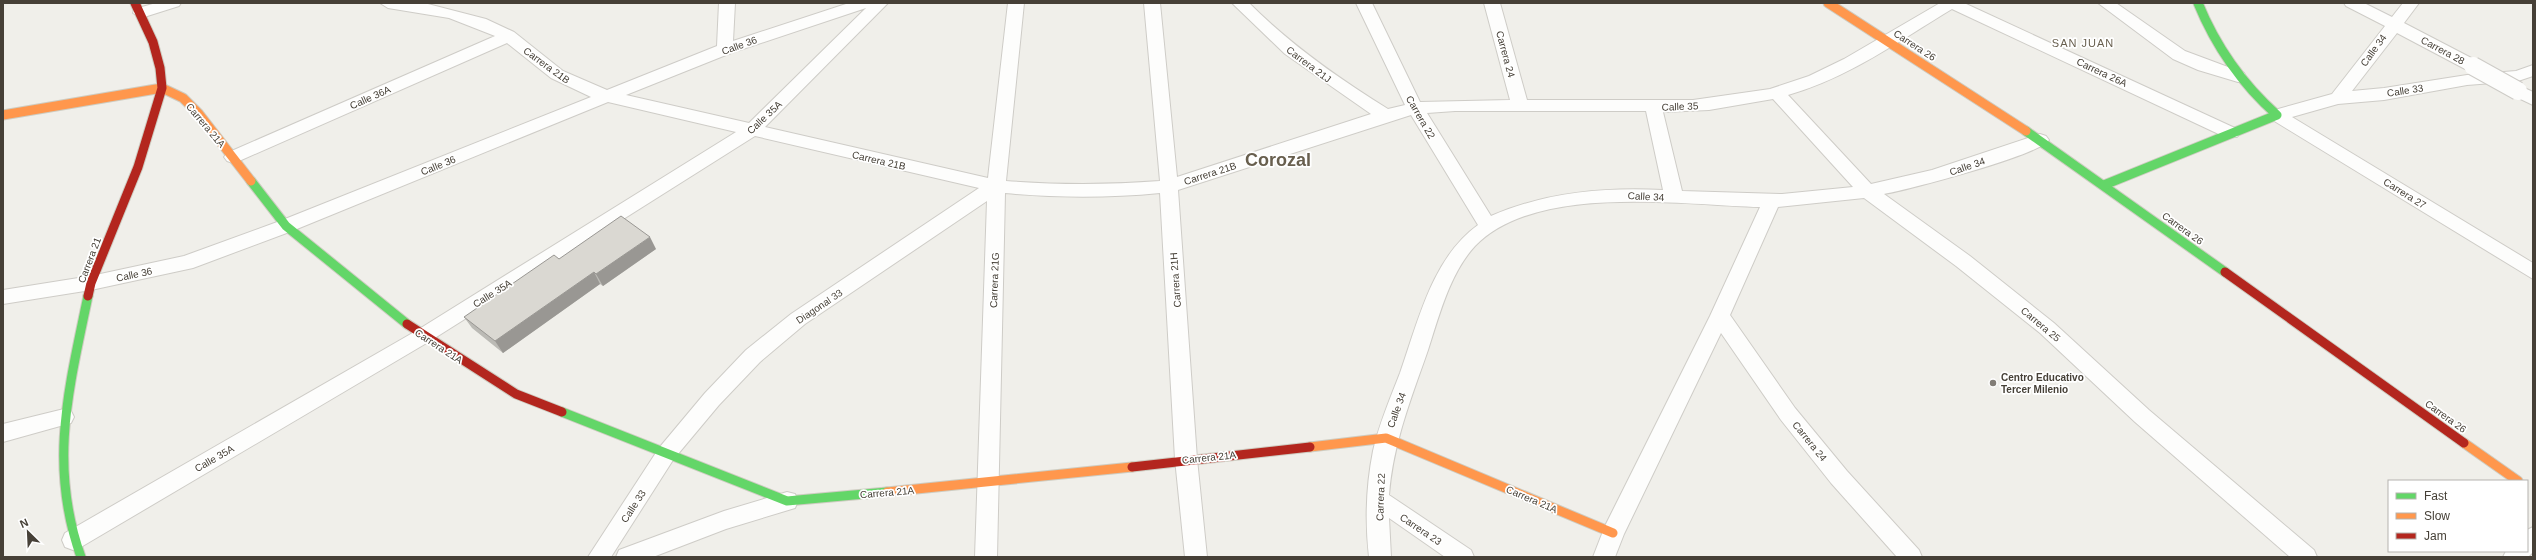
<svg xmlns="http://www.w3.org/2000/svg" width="2536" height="560" viewBox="0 0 2536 560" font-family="Arial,sans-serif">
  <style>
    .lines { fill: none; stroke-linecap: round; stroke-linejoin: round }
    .street-casing { stroke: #ceccc7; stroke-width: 2 }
    .fast-casing { stroke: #ceccc1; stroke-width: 11 }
    .slow-casing { stroke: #ceccc1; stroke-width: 11 }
    .jam-casing { stroke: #ceccc1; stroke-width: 11 }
    .street { fill: #fdfdfc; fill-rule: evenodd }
    .fast { stroke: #63d668; stroke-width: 9 }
    .slow { stroke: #ff974d; stroke-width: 9 }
    .jam { stroke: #b3261e; stroke-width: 9 }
    .street-bridge-casing { stroke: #ceccc7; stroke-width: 20; stroke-linecap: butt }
    .street-bridge { stroke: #fdfdfc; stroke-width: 18 }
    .wall { fill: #bbbab5 }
    .shaded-wall { fill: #999793 }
    .building { fill: #dad8d2; stroke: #999793 }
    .poi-dot { fill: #827d76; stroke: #fff; stroke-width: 1.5 }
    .labels { text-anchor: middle; stroke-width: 3.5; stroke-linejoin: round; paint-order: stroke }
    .street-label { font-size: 10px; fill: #464037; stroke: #fff }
    .poi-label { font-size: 10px; font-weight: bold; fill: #464037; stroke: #fff; text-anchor: start }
    .neighbourhood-label { font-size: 11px; letter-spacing: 1px; fill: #685f4e; stroke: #fff }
    .town-label { font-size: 18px; font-weight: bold; fill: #685f4e; stroke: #fff }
  </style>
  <rect width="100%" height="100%" fill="#f0efea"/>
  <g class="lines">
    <defs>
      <g id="street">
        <polygon points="156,3 181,3 179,6 141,18 133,13 135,9"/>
        <path d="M380 3H424L486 19 514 32 563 71 607 90 717 46 719 3H735L733 41 849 3H888L765 127 988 178 1008 3H1024L1006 181C1057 185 1108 185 1160 181L1144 3H1160L1177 177 1371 114 1285 54 1232 3H1249C1291 45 1338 78 1388 109L1405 105 1356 3H1372L1420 102 1510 100 1484 3H1500L1527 100H1693L1770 89 1809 76 1844 59 1940 3H1964L2237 129 2240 133 2237 137H2225L1952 9C1899 41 1848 78 1788 95L1871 184 1932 170 2040 134 2046 136 2049 140C2040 155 1908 190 1884 194L1970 256 2054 323 2149 410 2314 550 2317 557H2290L2135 422 2040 333 1956 266 1864 198 1778 207 1730 315 1795 408 1847 471 1919 550 1922 557H1897L1831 483 1781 420 1721 333 1624 534 1615 557H1593L1605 526 1710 316 1760 207C1680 205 1536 183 1475 246 1450 273 1439 316 1428 350 1411 399 1393 443 1389 495L1471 550 1474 557H1445L1389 518 1391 557H1369C1365 522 1366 486 1373 451 1379 424 1390 399 1400 373 1418 322 1432 258 1478 225L1411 115 1178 190 1197 459 1207 557H1185L1175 459 1160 193C1109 198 1057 198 1005 193L997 557H975L987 201 805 324 760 362 719 405 673 460 611 557H588L659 448 705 393 746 350 791 314 979 188 755 136 430 341 81 547 73 550 65 547 62 540 65 533 416 331 736 132 608 102 292 231 193 268 91 290 3 304V290L91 276 184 256 280 221 591 97 551 78 507 43 239 161 233 163 227 161 224 157 227 153 495 36 449 18 388 8ZM866 8 749 123 626 95 731 53ZM1773 99 1853 187 1782 194 1682 191 1663 112 1709 110ZM1455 111H1646L1663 190C1604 187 1546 192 1491 216L1427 113Z"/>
        <polygon points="2098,3 2116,3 2185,51 2244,73 2246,77 2244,81 2238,82 2198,70 2173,59"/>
        <polygon points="2344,3 2364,3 2392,17 2403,3 2419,3 2404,23 2479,62 2481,66 2479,70 2467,70 2397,33 2352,91 2384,88 2467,75 2516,71 2533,65 2533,76 2518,81 2467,85 2384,100 2338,104 2292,117 2533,263 2533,279 2271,119 2268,115 2271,111 2332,94 2385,26 2346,6"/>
        <polygon points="2518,85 2533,92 2533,105 2512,95 2510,91 2512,87"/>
        <polygon points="64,409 71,411 74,417 71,423 3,442 3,424"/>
        <polygon points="787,492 795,494 798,501 795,508 726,529 653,557 616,557 619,550 724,511"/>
        <polygon points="2533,527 2533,552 2528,557 2503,557 2506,551 2527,551 2527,530"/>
      </g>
      <g id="fast">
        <polyline points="2026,131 2225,272"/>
        <polyline points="251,181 286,226 407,324"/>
        <path d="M2104 185 2277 115C2241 83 2216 47 2198 3"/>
        <polyline points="562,412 787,501 887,492"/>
        <path d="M81 557C48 465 69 388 88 296"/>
      </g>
      <g id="slow">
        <polyline points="1828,3 2026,131"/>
        <polyline points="3,115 162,88 183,98 199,114 251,181"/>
        <polyline points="2464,443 2518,481"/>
        <polyline points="1310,447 1386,438 1613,533"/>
        <polyline points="887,492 1132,467"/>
      </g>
      <g id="jam">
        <polyline points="2225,272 2464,443"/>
        <polyline points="88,296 91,283 138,167 162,88 160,68 153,42 135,3"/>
        <polyline points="407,324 516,394 562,412"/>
        <polyline points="1132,467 1310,447"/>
      </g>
    </defs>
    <use href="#street" class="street-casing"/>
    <use href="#fast" class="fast-casing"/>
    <use href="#slow" class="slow-casing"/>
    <use href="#jam" class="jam-casing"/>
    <use href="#street" class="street"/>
    <use href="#fast" class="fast"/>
    <use href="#slow" class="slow"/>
    <use href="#jam" class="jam"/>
    <defs>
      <polyline id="street-bridge" points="2473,66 2518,91"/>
    </defs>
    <use href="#street-bridge" class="street-bridge-casing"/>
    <use href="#street-bridge" class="street-bridge"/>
  </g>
  <polygon class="wall" points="656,249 603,286 600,284 503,353 472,328 464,317 559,259"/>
  <g class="shaded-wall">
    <polygon points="650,237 656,249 603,286 596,274"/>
    <polygon points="594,272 600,284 503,353 495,341"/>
  </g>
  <polygon class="building" points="621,216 650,237 596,274 594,272 495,341 464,317 554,255 559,259"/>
  <circle class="poi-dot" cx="1993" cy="383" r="4"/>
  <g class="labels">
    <g class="street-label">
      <text transform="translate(739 45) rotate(-20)" y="4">Calle 36</text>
      <text transform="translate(1915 45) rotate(33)" y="4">Carrera 26</text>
      <text transform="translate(2373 50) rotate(-54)" y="4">Calle 34</text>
      <text transform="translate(2443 50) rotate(28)" y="4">Carrera 28</text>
      <text transform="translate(1506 54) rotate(75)" y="4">Carrera 24</text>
      <text transform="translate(1309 64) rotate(37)" y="4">Carrera 21J</text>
      <text transform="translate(547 65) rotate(36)" y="4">Carrera 21B</text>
      <text transform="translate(2102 72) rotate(25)" y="4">Carrera 26A</text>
      <text transform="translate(2405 90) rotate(-9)" y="4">Calle 33</text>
      <text transform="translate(370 97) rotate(-24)" y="4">Calle 36A</text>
      <text transform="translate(1680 106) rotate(-2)" y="4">Calle 35</text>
      <text transform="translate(764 117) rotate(-43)" y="4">Calle 35A</text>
      <text transform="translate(1421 117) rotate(60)" y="4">Carrera 22</text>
      <text transform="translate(206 125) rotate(50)" y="4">Carrera 21A</text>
      <text transform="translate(879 160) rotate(13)" y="4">Carrera 21B</text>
      <text transform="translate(438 165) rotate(-22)" y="4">Calle 36</text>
      <text transform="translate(1967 166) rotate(-19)" y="4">Calle 34</text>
      <text transform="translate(1210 173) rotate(-18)" y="4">Carrera 21B</text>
      <text transform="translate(2405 193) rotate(32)" y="4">Carrera 27</text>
      <text transform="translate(1646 196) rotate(3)" y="4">Calle 34</text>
      <text transform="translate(2183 228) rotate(36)" y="4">Carrera 26</text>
      <text transform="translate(89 260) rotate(-69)" y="4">Carrera 21</text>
      <text transform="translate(134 274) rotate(-12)" y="4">Calle 36</text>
      <text transform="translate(994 280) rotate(-88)" y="4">Carrera 21G</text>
      <text transform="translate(1175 280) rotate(-94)" y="4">Carrera 21H</text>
      <text transform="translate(492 293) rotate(-32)" y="4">Calle 35A</text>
      <text transform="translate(819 306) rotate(-34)" y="4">Diagonal 33</text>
      <text transform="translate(2041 324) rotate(40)" y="4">Carrera 25</text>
      <text transform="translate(439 346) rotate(33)" y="4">Carrera 21A</text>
      <text transform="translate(1396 410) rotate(-70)" y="4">Calle 34</text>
      <text transform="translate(2446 416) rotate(36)" y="4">Carrera 26</text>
      <text transform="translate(1810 441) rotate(51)" y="4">Carrera 24</text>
      <text transform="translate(1209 457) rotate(-6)" y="4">Carrera 21A</text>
      <text transform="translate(214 458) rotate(-30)" y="4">Calle 35A</text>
      <text transform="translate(887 492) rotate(-5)" y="4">Carrera 21A</text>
      <text transform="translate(1380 497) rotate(-88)" y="4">Carrera 22</text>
      <text transform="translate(1532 499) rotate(23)" y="4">Carrera 21A</text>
      <text transform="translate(633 506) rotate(-57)" y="4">Calle 33</text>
      <text transform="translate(1421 529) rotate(34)" y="4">Carrera 23</text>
    </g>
    <g class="poi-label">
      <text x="2001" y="381">Centro Educativo<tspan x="2001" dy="12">Tercer Milenio</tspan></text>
    </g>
    <g class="neighbourhood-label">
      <text x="2083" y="47">SAN JUAN</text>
    </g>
    <g class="town-label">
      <text x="1278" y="166">Corozal</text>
    </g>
  </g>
  <rect width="2536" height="560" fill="none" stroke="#464037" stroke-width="8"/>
  <rect x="2388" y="480" width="140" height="72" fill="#ffffff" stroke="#b5b3af"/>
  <rect x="2396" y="493" width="20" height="6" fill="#63d668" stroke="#b5b3af"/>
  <text x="2424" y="500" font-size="12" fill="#464037">Fast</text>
  <rect x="2396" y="513" width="20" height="6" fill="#ff974d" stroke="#b5b3af"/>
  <text x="2424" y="520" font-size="12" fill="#464037">Slow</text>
  <rect x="2396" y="533" width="20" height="6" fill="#b3261e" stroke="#b5b3af"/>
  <text x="2424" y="540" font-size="12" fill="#464037">Jam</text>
  <g transform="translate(28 532) rotate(336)" stroke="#ffffff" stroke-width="3" paint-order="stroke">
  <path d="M0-3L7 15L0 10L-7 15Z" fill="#464037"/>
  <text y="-6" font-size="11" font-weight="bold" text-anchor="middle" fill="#464037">N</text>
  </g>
</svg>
